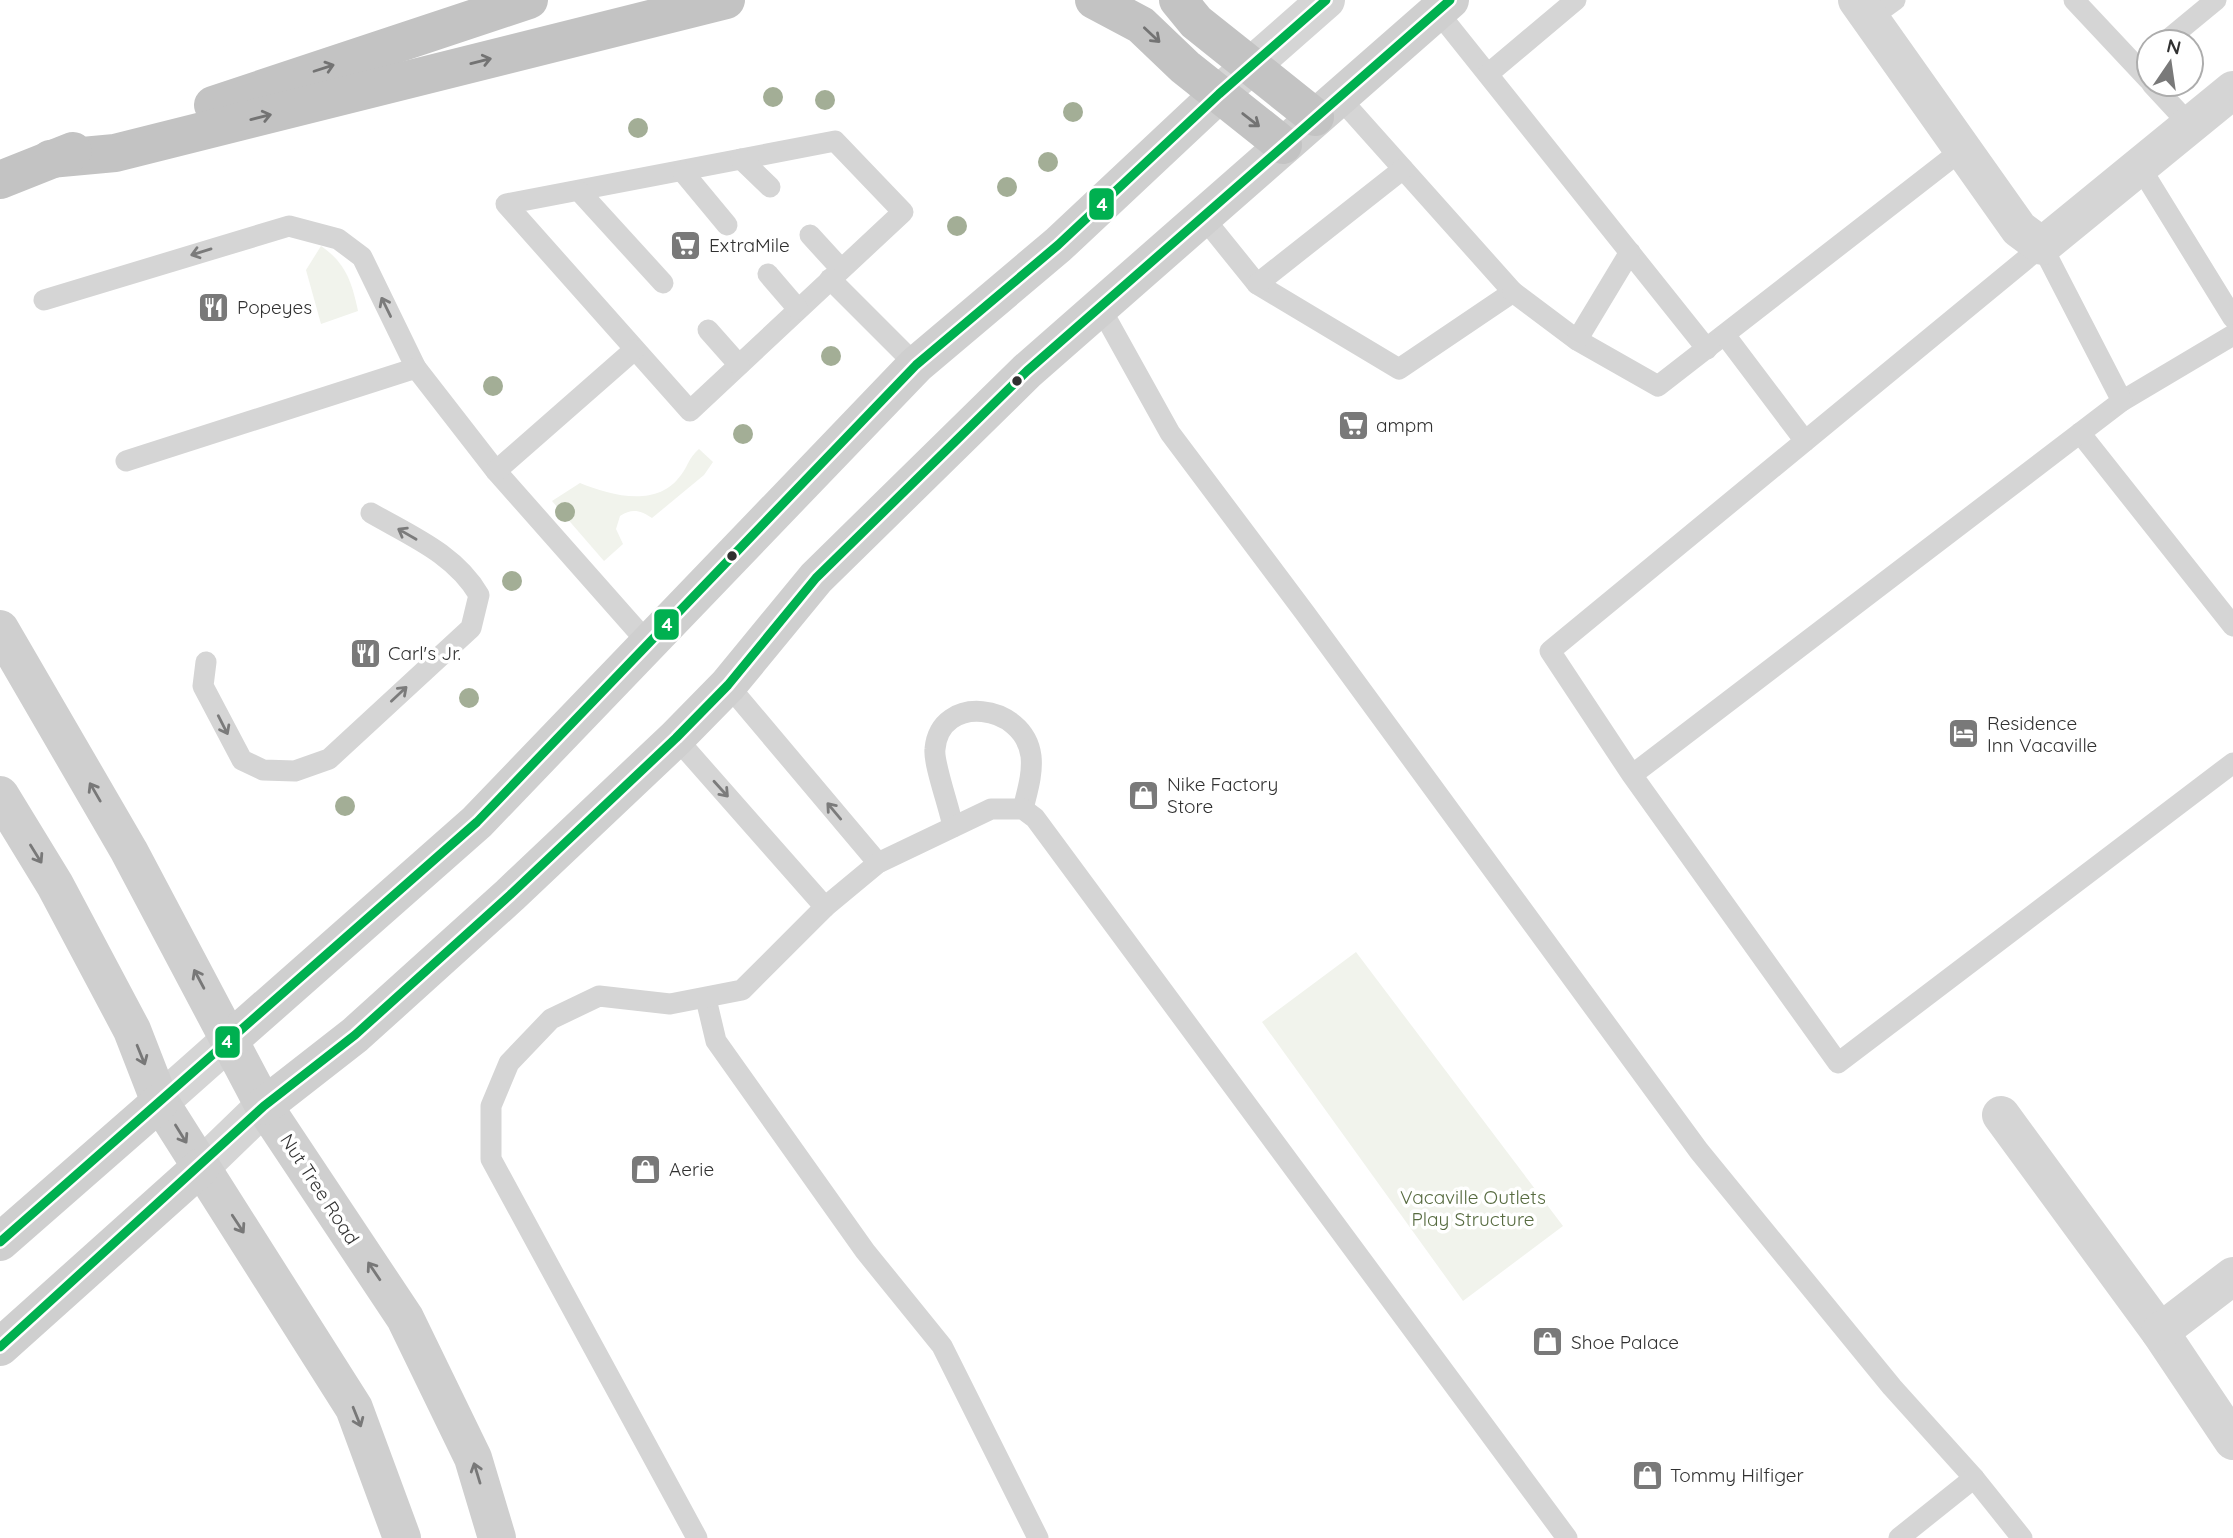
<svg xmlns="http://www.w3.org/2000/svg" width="2233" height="1538" viewBox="0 0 2233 1538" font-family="Quicksand,sans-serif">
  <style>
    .green { fill: #f1f3ec }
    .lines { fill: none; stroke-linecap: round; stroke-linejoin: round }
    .service { stroke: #d5d5d5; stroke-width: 21 }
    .minor { stroke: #d5d5d5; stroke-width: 38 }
    .tertiary { stroke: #d5d5d5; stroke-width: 38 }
    .secondary { stroke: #cfcfcf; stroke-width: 38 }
    .motorway { stroke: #c3c3c3; stroke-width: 38 }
    .bus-1-casing { stroke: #fff; stroke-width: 14 }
    .bus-1 { stroke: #00b050; stroke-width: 9 }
    .tree { fill: #a3ae96 }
    .oneway { stroke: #737373 }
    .oneway2 { stroke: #7b7b7b }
    .oneway3 { stroke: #787878 }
    .bus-dot { fill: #313131; stroke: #fff; stroke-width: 2.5 }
    .labels { text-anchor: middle; stroke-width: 7; stroke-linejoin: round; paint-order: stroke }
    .poi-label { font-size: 19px; fill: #313131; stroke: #fff; text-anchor: start }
    .street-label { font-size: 19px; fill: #313131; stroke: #fff }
    .park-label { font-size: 19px; fill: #576b40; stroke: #fff }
    .line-badge { stroke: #fff; stroke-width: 2.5 }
    .badge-label { font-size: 19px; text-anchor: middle; font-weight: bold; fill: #fff }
  </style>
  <rect width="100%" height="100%" fill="#fff"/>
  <g class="green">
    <path d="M321 246C346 263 352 283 358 311L321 324 306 270Z"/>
    <path d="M699 449 713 462 704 475 652 518C640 510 632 508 620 516L616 529 623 544 604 561 552 501 580 483C610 495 657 509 681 475 689 465 687 460 699 449Z"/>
    <polygon points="1356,952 1563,1226 1463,1301 1262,1022"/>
  </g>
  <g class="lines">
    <g class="service">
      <polyline points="2074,0 2149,80"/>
      <polyline points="1437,11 1707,349"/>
      <polyline points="1870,18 1895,0"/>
      <polyline points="2165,42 2216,0"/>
      <polyline points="1488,74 1576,0"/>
      <polyline points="2152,84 2190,125"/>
      <polygon points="835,141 903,212 690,411 506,204"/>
      <polyline points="741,159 770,187"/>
      <polyline points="2140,167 2233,318"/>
      <polyline points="683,172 727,225"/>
      <polyline points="580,192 663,283"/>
      <polyline points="1203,217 1257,284 1399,369 1513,292 1338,96"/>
      <polyline points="810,235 841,269"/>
      <polyline points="768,274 798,309"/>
      <polyline points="830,279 916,365"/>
      <polyline points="1257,284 1403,169"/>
      <polyline points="1513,292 1577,340 1658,386 1963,149"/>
      <polyline points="44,300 289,226 338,239 362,257 416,368"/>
      <polyline points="1100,307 1170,433 1305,613 1699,1151 1892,1387 1974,1478 2022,1538"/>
      <polyline points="708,330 739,365"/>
      <polyline points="1725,335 1805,441"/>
      <polyline points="1577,340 1630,252"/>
      <polyline points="2122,401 2233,335"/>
      <polyline points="2080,433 2233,626"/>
      <polyline points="126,461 416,368 496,471 648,643"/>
      <polyline points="496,471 634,350"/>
      <path d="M206 662 203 686 242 760 263 770 295 771 329 759 471 628 479 595C455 554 411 536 371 513"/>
      <polyline points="728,685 878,863"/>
      <polyline points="676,738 825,907"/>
      <polyline points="1632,775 1550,651 2042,246 2122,401 1632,775 1838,1063 2233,763"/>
      <path d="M953 827C950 809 933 763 935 749 940 693 1024 703 1031 756 1033 774 1027 792 1023 809"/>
      <polyline points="706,999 716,1041 865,1251 942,1346 1038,1538"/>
      <polyline points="697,1538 491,1159 491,1106 509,1063 551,1019 599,996 670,1004 742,990 825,907 878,863 991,809 1023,809 1035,818 1567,1538"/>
      <polyline points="1899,1538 1974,1478"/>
    </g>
    <g class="minor">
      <polyline points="1857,0 2019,229 2042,246 2233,90"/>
      <polyline points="2001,1115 2160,1332 2233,1441"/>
      <polyline points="2160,1332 2233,1276"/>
    </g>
    <g class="tertiary">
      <polyline points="1219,94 1326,0"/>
      <polyline points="160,1102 231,1039"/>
      <polyline points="201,1167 264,1106"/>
    </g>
    <g class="secondary">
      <polyline points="0,629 129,851 264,1106 405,1318 473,1458 497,1538"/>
      <polyline points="0,795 55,885 132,1030 160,1102 354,1408 402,1538"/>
      <polyline points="231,1039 477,822 916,365 1058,245 1219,94"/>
      <polyline points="264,1106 355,1035 510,895 676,738 728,685 816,578 1027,371 1450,0"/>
      <polyline points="0,1242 160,1102"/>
      <polyline points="0,1347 201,1167"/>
    </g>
    <g class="motorway">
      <polyline points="1094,0 1141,25 1185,67 1283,145"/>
      <polyline points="1178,0 1196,22 1315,117"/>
      <polyline points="213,105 529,0"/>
      <polyline points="50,159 115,153 726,0"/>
      <polyline points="0,180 73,151"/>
    </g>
    <defs>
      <g id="bus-1">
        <polyline points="0,1242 477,822 916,365 1058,245 1219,94 1326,0"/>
        <polyline points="0,1347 264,1106 355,1035 510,895 676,738 728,685 816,578 1027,371 1450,0"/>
      </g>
    </defs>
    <use href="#bus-1" class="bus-1-casing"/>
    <use href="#bus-1" class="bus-1"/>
  </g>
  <g class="tree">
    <circle cx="773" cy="97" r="10"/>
    <circle cx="825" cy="100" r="10"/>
    <circle cx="1073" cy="112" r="10"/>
    <circle cx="638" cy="128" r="10"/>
    <circle cx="1048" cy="162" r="10"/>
    <circle cx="1007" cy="187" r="10"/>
    <circle cx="957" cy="226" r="10"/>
    <circle cx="831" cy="356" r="10"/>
    <circle cx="493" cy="386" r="10"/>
    <circle cx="743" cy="434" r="10"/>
    <circle cx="565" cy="512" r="10"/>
    <circle cx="512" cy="581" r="10"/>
    <circle cx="469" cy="698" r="10"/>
    <circle cx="345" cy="806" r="10"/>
  </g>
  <defs><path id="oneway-shaft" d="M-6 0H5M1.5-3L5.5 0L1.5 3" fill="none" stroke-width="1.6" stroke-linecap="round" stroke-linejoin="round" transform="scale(1.75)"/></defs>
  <g class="oneway">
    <use href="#oneway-shaft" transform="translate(1152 35) rotate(43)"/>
    <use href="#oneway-shaft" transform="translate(481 61) rotate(-14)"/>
    <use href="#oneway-shaft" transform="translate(324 68) rotate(-18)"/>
    <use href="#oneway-shaft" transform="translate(261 117) rotate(-14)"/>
    <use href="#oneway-shaft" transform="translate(1251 120) rotate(38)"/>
  </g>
  <g class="oneway2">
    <use href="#oneway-shaft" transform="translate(201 252) rotate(163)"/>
    <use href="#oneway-shaft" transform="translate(386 307) rotate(-116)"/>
    <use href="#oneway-shaft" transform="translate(407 534) rotate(-150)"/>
    <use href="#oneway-shaft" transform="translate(399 694) rotate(-43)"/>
    <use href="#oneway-shaft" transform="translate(223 725) rotate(63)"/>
    <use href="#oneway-shaft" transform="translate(721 789) rotate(48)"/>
    <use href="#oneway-shaft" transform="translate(834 811) rotate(-130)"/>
  </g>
  <g class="oneway3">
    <use href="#oneway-shaft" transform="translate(95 792) rotate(-120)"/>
    <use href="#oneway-shaft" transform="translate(36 854) rotate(58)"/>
    <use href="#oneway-shaft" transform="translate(199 979) rotate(-118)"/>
    <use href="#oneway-shaft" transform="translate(141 1055) rotate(68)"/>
    <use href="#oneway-shaft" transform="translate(181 1134) rotate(58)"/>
    <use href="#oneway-shaft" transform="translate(238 1224) rotate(57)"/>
    <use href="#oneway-shaft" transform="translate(374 1271) rotate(-124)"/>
    <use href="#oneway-shaft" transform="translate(357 1417) rotate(68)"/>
    <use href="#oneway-shaft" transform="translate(477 1473) rotate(-107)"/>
  </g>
  <defs>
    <symbol id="supermarket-square" viewBox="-11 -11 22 22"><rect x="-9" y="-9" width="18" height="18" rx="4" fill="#797979" stroke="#fff"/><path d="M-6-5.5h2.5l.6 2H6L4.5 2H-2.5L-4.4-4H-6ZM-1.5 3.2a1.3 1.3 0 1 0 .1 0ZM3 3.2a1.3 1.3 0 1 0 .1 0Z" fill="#fff"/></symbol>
    <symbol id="restaurant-square" viewBox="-11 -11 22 22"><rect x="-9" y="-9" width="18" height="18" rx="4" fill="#797979" stroke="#fff"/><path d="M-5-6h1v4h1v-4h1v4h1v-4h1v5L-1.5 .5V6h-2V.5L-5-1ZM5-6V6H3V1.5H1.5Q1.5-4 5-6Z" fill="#fff"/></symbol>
    <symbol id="hotel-square" viewBox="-11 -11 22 22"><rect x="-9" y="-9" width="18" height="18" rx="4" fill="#797979" stroke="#fff"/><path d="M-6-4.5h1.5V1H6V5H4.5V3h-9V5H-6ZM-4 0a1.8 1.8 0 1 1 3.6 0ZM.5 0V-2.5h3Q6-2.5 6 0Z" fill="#fff"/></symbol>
    <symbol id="shop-square" viewBox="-11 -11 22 22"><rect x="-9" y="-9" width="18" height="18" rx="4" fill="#797979" stroke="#fff"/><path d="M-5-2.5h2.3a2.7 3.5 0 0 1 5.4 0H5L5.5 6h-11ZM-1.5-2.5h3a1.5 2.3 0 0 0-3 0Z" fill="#fff"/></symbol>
  </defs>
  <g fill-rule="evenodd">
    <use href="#supermarket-square" x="668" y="228" width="35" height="35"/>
    <use href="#restaurant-square" x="196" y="290" width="35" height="35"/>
    <use href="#supermarket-square" x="1336" y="408" width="35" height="35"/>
    <use href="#restaurant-square" x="348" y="636" width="35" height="35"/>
    <use href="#hotel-square" x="1946" y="716" width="35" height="35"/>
    <use href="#shop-square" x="1126" y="778" width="35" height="35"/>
    <use href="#shop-square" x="628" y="1152" width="35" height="35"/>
    <use href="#shop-square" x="1530" y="1324" width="35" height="35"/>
    <use href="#shop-square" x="1630" y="1458" width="35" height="35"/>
  </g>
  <g class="bus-dot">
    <circle cx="1017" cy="381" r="6"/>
    <circle cx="732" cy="556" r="6"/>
  </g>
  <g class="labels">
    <g class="poi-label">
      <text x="709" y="252">ExtraMile</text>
      <text x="237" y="314">Popeyes</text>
      <text x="1376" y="432">ampm</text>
      <text x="388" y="660">Carl's Jr.</text>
      <text x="1987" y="730">Residence<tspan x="1987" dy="22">Inn Vacaville</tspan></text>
      <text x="1167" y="791">Nike Factory<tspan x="1167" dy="22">Store</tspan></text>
      <text x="669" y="1176">Aerie</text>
      <text x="1571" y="1349">Shoe Palace</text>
      <text x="1670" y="1482">Tommy Hilfiger</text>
    </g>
    <g class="street-label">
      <text transform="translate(320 1189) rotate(57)" y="7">Nut Tree Road</text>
    </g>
    <g class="park-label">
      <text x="1473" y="1204">Vacaville Outlets<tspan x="1473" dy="22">Play Structure</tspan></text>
    </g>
  </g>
  <g class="line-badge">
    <rect x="1088" y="187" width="27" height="34" rx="7" fill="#00b050"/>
    <rect x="653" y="608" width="27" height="33" rx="7" fill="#00b050"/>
    <rect x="214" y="1025" width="27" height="34" rx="7" fill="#00b050"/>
  </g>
  <g class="badge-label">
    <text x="1102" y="211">4</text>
    <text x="667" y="631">4</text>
    <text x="227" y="1048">4</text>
  </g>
  <g transform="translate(2170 63) rotate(13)"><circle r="33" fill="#ffffff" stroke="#adadad" stroke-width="2"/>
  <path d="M0-5L12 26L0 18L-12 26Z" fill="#797979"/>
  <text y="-10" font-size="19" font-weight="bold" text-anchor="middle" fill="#313131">N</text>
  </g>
</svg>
